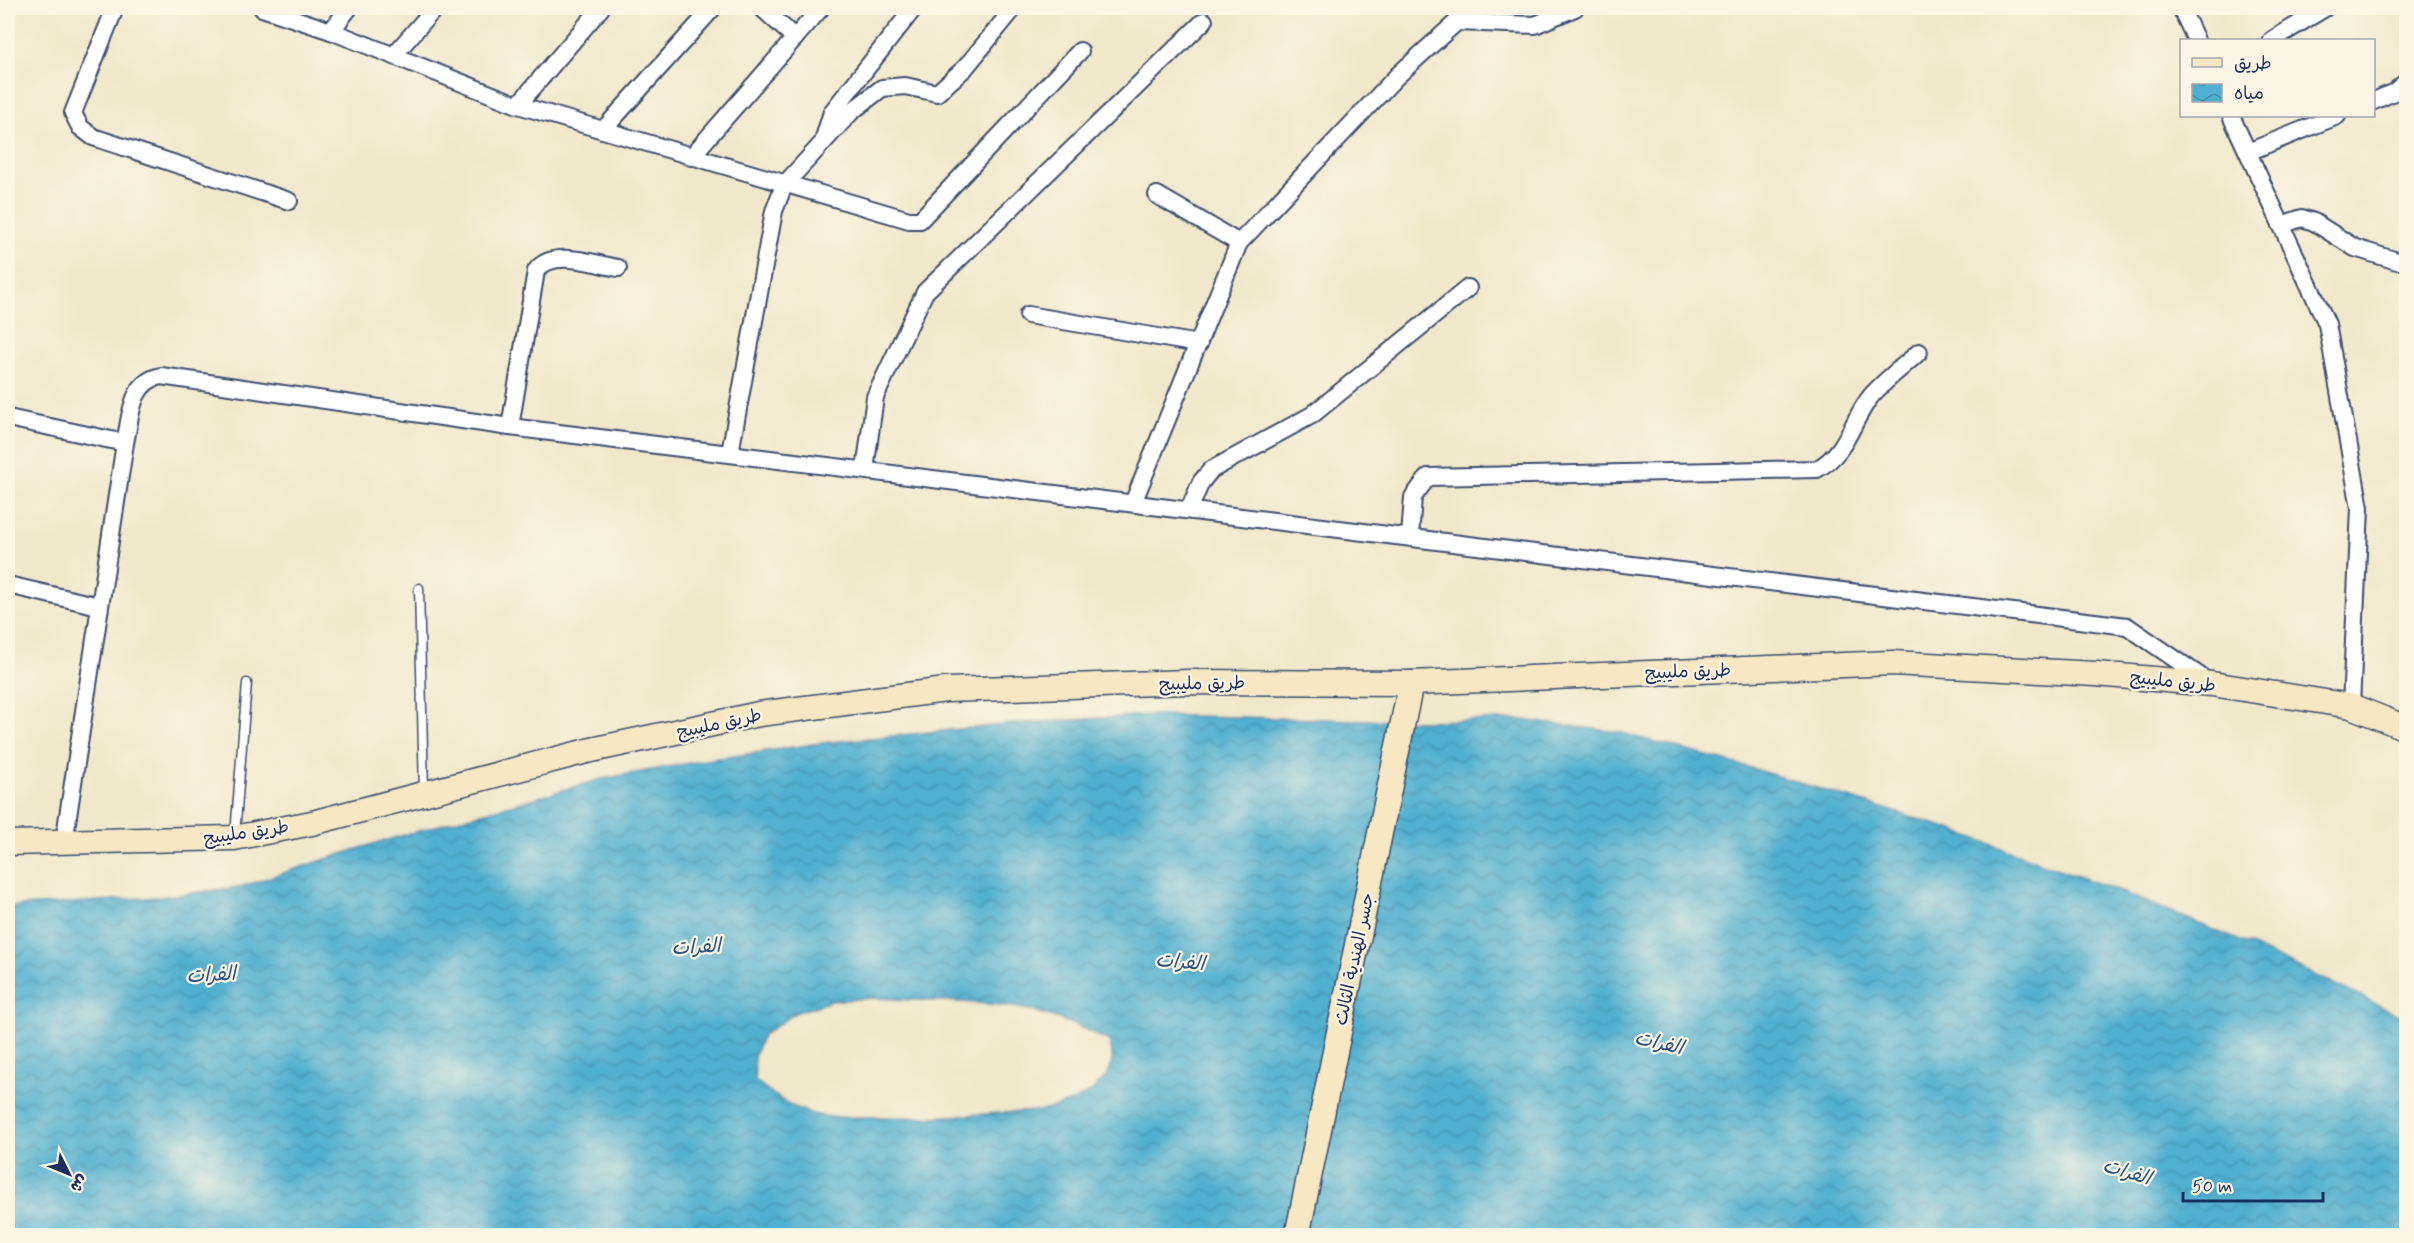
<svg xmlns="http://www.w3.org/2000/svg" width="2414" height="1243" viewBox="0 0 2414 1243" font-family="Mynerve,'Playpen Sans Arabic',sans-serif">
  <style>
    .water { fill: url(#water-waves); stroke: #367097; stroke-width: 1.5; fill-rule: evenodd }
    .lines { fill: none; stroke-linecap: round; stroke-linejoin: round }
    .lane-casing { stroke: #3b4b6e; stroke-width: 11 }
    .street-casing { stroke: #3b4b6e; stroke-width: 20 }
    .secondary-casing { stroke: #3b4b6e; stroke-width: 27 }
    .lane { stroke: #fff; stroke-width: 8 }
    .street { stroke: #fff; stroke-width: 16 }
    .secondary { stroke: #f7e8c3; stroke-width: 24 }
    .labels { text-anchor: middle; stroke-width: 4.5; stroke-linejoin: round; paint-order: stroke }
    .street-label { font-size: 18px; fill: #1b2f5e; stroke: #fcf5e5 }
    .water-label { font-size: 20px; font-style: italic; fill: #2b5680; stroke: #fcf5e5 }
  </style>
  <defs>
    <pattern id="water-waves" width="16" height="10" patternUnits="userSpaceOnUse" patternTransform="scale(1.5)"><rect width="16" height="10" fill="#51b0d0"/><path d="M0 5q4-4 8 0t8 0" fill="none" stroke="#4290ac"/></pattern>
  </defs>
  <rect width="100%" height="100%" fill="#fcf5e5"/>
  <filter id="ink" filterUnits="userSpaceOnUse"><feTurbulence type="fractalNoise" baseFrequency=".0167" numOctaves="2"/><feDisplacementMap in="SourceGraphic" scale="12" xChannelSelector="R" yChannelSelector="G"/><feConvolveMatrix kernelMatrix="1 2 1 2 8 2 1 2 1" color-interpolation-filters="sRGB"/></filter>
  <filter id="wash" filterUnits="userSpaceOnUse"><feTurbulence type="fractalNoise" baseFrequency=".008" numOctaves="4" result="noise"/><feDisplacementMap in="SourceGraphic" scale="24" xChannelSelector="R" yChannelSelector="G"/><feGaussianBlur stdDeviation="1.35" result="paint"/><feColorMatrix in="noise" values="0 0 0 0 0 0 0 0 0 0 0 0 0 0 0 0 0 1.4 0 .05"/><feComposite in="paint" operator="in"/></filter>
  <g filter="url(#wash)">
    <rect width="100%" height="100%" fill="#f1e8cb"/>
    <path class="water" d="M1152 715 1403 721 1522 720 1618 732 1751 768 1947 828 2137 898 2250 945 2406 1018V1235L8 1236V907L160 897 240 887 376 843 602 779 706 760 821 743 1022 723ZM873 998C918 1001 964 1000 1008 1006 1043 1011 1078 1025 1109 1041 1125 1080 1078 1103 1045 1110 1031 1112 1015 1112 1000 1113 957 1116 915 1118 872 1117 853 1117 828 1119 809 1113 788 1106 772 1095 755 1080L754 1056 763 1035 795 1013 831 1001Z"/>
  </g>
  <g filter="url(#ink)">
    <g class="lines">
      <defs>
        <g id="lane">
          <polyline points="419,588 424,791"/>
          <polyline points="235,835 247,683"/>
        </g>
        <g id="street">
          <polyline points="115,8 73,113 80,127 93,137 289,201"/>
          <polyline points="262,8 331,31 518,105 909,220 920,220 1080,51"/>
          <polyline points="762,8 795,38"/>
          <polyline points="2181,8 2196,40"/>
          <polyline points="1457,22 1535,25 1575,8"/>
          <polyline points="331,31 349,8"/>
          <polyline points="2272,40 2325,8"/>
          <polyline points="394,55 435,8"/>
          <polyline points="2374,101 2394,92 2406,82"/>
          <polyline points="518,105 601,8"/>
          <polyline points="2231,116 2327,324 2360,508 2351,706"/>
          <polyline points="603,130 713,8"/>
          <polyline points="824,138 832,112 914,8"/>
          <polyline points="2248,152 2337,116"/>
          <polyline points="691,157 821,8"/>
          <polyline points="1157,195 1239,243"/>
          <polyline points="2281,225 2302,218 2314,222 2355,248 2397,261 2406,260"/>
          <polyline points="1028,315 1199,344"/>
          <polyline points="8,418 125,443"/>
          <path d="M510 427 536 271C552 248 594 264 618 268"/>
          <polyline points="730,453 774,211 784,185 851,112 882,88 905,86 937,93 965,68 1014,8"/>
          <polyline points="865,470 875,397 925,292 1204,21"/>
          <polyline points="1133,503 1239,243 1397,76 1472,8"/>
          <polyline points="1189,510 1201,482 1211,470 1312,415 1468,288"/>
          <path d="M1410 537 1413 497 1428 477 1817 469C1848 452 1851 421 1871 396 1885 380 1904 366 1919 352"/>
          <polyline points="8,585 99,606"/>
          <path d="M64 842 125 443C131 417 130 382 161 376L510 427 2127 626 2210 683"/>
        </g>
        <g id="secondary">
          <polyline points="8,843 234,838 312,823 587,751 759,714 946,690 1188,682 1411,683 1892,663 2096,674 2212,684 2351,706 2406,728"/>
          <polyline points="1297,1236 1411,683"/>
        </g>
      </defs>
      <use href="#lane" class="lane-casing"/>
      <use href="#street" class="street-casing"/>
      <use href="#secondary" class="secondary-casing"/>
      <use href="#lane" class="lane"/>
      <use href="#street" class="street"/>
      <use href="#secondary" class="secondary"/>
    </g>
  </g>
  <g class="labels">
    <g class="street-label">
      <text transform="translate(1688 671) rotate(-2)" y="6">طريق مليبيج</text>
      <text transform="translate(2173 681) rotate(6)" y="6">طريق مليبيج</text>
      <text transform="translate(1202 683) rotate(-1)" y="6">طريق مليبيج</text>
      <text transform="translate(719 723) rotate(-12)" y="6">طريق مليبيج</text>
      <text transform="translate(246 832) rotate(-8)" y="6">طريق مليبيج</text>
      <text transform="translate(1354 959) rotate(-78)" y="6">جسر الهندية الثالث</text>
    </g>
    <g class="water-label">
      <text transform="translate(696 946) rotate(-3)" y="7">الفرات</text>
      <text transform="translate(1180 961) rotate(5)" y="7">الفرات</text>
      <text transform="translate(211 974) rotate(-3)" y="7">الفرات</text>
      <text transform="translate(1659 1042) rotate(13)" y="7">الفرات</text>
      <text transform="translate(2127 1171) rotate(17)" y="7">الفرات</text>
    </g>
  </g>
  <rect width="2414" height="1243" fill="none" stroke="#fcf5e5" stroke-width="30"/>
  <rect x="2180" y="39" width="195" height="78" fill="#fcf5e5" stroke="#a2a6af" stroke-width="1.5"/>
  <rect x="2192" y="58" width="30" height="9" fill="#f7e8c3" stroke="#a2a6af" stroke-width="1.5"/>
  <text x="2234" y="69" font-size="18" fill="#1b2f5e">طريق</text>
  <rect x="2192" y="84" width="30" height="18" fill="url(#water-waves)" stroke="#a2a6af" stroke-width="1.5"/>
  <text x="2234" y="99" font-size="18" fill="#1b2f5e">مياه</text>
  <g transform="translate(69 1174) rotate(133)" stroke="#fcf5e5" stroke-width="4.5" paint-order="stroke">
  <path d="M0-4.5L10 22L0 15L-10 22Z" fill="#1b2f5e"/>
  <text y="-9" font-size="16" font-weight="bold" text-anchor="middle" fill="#1b2f5e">ش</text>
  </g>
  <path d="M2183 1192v9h140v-9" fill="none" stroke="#1b2f5e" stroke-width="3"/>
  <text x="2192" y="1192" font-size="18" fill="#1b2f5e" stroke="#fcf5e5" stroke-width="4.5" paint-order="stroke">50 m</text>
</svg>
